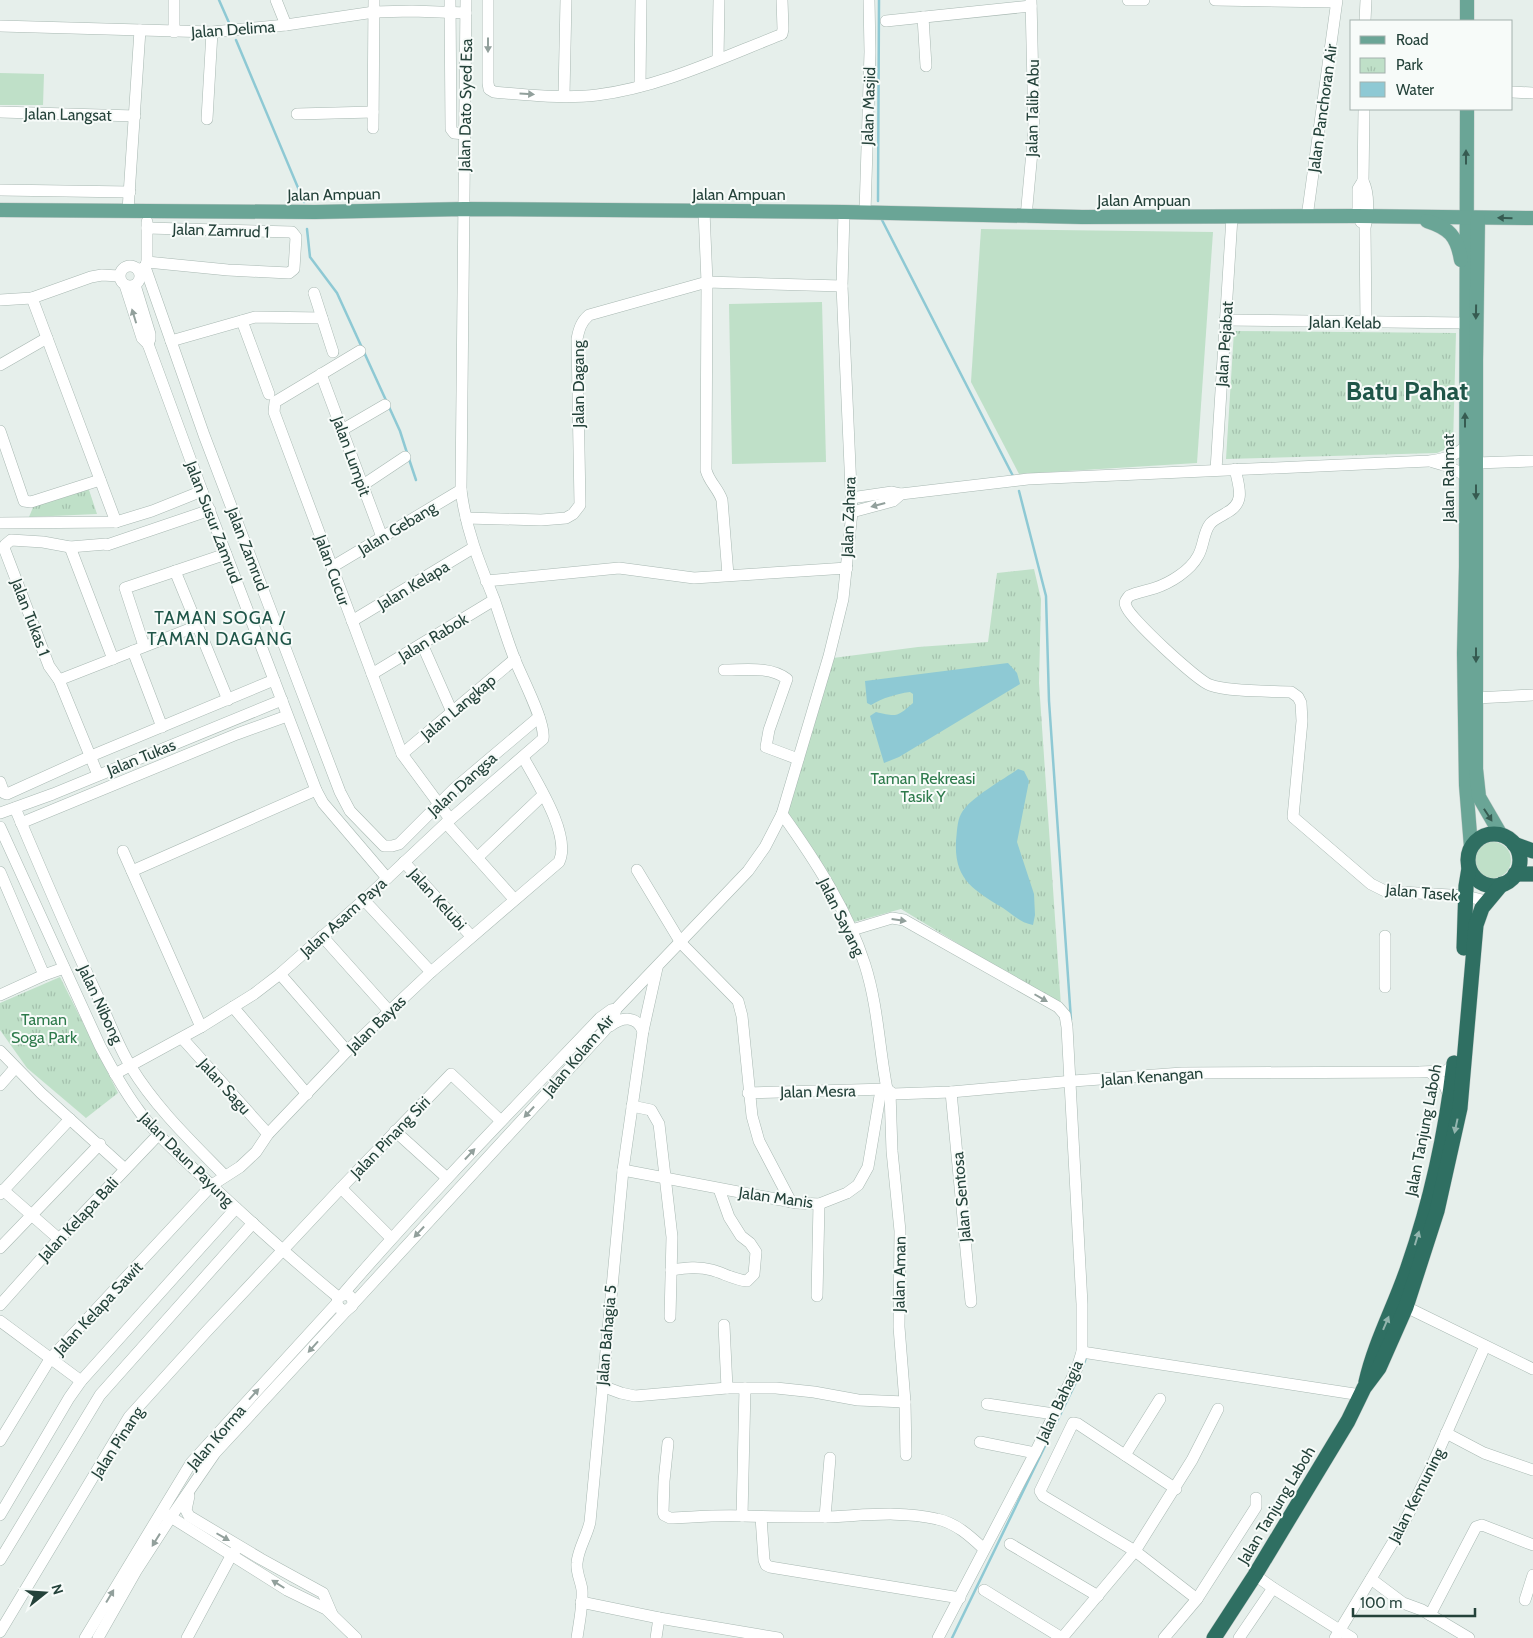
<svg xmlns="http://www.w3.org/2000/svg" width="1533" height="1638" viewBox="0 0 1533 1638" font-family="Cabin,sans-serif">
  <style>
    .grass { fill: #bfe0c8 }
    .park { fill: url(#park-tufts) }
    .water { fill: #8ec9d4 }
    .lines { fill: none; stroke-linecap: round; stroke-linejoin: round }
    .stream { stroke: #8ec9d4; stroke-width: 2.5 }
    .minor-casing { stroke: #a8b8b2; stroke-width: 12 }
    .major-casing { stroke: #c2cac8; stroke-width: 15 }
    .highway-casing { stroke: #c2cac8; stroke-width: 16 }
    .minor { stroke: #fff; stroke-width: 11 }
    .major { stroke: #6aa596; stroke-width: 14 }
    .highway { stroke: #2f6f62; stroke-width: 15 }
    .oneway { fill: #92a09c }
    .oneway2 { fill: #365b51 }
    .oneway3 { fill: #93b5ae }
    .labels { text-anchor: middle; stroke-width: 4; stroke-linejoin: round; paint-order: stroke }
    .street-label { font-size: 16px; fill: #24423a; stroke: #f7fbf9 }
    .park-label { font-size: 16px; fill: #2d7a4b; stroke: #f7fbf9 }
    .neighbourhood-label { font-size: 18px; letter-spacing: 1px; fill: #1f5548; stroke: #f7fbf9 }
    .town-label { font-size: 26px; font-weight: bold; fill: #1f5548; stroke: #f7fbf9 }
  </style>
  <defs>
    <pattern id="park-tufts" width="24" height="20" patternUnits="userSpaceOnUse" patternTransform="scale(1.25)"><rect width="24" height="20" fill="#bfe0c8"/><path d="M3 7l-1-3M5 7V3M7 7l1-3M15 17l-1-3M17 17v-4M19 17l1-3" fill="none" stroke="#a4c1ad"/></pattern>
  </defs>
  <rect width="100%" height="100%" fill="#e6efeb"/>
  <g class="grass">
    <polygon points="0,73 44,74 43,105 0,105"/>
    <polygon points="981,229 1213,232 1197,463 1019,474 971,382"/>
    <polygon points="822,302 826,462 732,464 729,304"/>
    <circle cx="1493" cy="860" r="18"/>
  </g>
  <g class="park">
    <polygon points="1234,331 1456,333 1453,446 1437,453 1226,459"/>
    <polygon points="88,487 97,514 29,517 34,505"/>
    <polygon points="1034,569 1041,599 1039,683 1061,1006 901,909 854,922 787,811 833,658 918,647 988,642 997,573"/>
    <polygon points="60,977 118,1093 86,1118 27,1068 0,1030 0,1003"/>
  </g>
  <g class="water">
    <path d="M1008 663 1017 673 1020 684 899 757 884 763 870 716 876 712C897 717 897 717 913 703V694L910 692C895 694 883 698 871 705L867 703 865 681Z"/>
    <path d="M1018 769 1024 771 1029 781 1017 842 1034 894 1035 915 1033 925C1021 923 1013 915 1003 908 974 890 954 880 956 841 957 833 957 821 961 814 969 798 1003 780 1018 769Z"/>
  </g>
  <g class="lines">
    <g class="stream">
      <polyline points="219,0 230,25"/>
      <polyline points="236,40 304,202"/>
      <polyline points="878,201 879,0"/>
      <polyline points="882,220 1013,476"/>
      <polyline points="307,229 310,257 337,293 400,431 407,453"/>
      <polyline points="409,459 416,480"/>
      <polyline points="1019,491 1046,596 1049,701 1071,1020"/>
      <polyline points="1083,1366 1087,1355"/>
      <polyline points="952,1638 1078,1378"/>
    </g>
    <defs>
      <g id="minor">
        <polyline points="174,0 174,32"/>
        <polyline points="276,0 286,25"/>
        <polyline points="450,0 451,129 454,133 465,134"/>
        <path d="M488 0V83L489 89 494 92C526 95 565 99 597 95 661 87 721 58 780 35L782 34 783 29 782 0"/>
        <polyline points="1128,0 1144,0"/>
        <polyline points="1215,0 1336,2"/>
        <polyline points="923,17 926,66"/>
        <polyline points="886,21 1031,6"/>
        <polyline points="1365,21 1366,0"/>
        <polyline points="0,26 212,32 286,25 374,12 412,11 466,13"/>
        <polyline points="718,59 719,0"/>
        <polyline points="640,86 641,0"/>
        <polyline points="1512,92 1533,93"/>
        <polyline points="564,95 566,0"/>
        <path d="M1364 109 1363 181C1370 195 1368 213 1365 228L1366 323"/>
        <polyline points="0,112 135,116"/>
        <polyline points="297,114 373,112"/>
        <polyline points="207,119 212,32"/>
        <polyline points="373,128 374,0"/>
        <polyline points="0,190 130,192"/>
        <polyline points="128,210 140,30"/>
        <path d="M704 211 707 282 706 470C709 482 718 488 722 500L728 575"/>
        <polyline points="865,212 870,52 869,0"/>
        <polyline points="1026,217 1034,130 1031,0"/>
        <polyline points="1307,217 1337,0"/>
        <polyline points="1361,222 1358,216 1358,189 1363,181"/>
        <polyline points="147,228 292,232 296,237 294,269 289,273 228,270 147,262"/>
        <circle cx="130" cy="276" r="10"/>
        <polyline points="145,267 204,435 340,792 350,811 384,846 392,846 399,844 455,788 539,717"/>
        <polyline points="138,270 145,267 147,262 147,222"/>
        <polyline points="125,285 142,338 148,344"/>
        <polyline points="135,285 150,334 150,339 148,344"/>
        <polyline points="314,293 333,352"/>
        <polyline points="32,298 116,522"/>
        <polyline points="0,300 32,298 91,277 102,275 119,276"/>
        <polyline points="1225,320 1465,323"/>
        <polyline points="242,321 269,394"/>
        <polyline points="171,341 255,317 322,318"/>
        <polyline points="148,344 202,491 316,790 323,803 387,878"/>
        <polyline points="360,351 275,402 274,412 402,754 450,819"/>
        <polyline points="0,365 47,338"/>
        <polyline points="321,374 382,537"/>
        <polyline points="342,430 385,405"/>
        <polyline points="0,431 24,501 31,502 100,480"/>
        <polyline points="1433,462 1447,466 1465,475"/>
        <polyline points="1476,463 1533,461"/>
        <path d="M1235 469C1239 487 1246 503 1226 513 1220 517 1214 519 1210 524 1203 533 1204 546 1198 556 1190 571 1170 583 1155 588 1146 591 1137 592 1129 596 1126 600 1124 602 1126 606 1129 618 1198 681 1210 685 1229 692 1269 691 1291 692L1298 697 1301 703 1302 721 1293 817 1371 884 1385 891 1466 896 1486 901"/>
        <polyline points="1216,470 1232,217"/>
        <polyline points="363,485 405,457"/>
        <path d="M851 498 892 492 901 494 1028 479 1429 461C1445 459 1452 457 1465 447"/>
        <polyline points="852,512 893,501 901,494"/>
        <path d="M466 518 541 520 566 518 573 514 580 505 577 339C579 329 581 322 589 315L707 282 842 286"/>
        <polyline points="0,523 116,522 152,511 202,491"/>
        <polyline points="70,547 113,659"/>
        <polyline points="332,567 461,490"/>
        <polyline points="175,571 228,700"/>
        <polyline points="486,581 619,568 694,578 847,568"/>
        <polyline points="352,621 473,548"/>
        <polyline points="422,644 452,712"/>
        <polyline points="144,646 125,588 226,554"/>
        <polyline points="133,651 162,727"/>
        <path d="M724 670C745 670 770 666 787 679L769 730 766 747 798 759"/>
        <polyline points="372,674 494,600"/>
        <polyline points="59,680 197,626"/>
        <polyline points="1476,698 1533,695"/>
        <polyline points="402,754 515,659"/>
        <polyline points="98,775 59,680 49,666 4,548 5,545 11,540 43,542 70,547 106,544 107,545 210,510"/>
        <polyline points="0,782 4,793 7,794 91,756 274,680"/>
        <path d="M15 808C42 872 69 936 99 999 109 1021 118 1046 131 1067 156 1108 192 1142 225 1176"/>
        <polyline points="0,813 53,794 282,700"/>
        <path d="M782 814C815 860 848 911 865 965 878 1006 879 1048 887 1089"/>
        <polyline points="21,823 237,734 287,716"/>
        <polyline points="446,823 514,899"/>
        <path d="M0 827 100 1046C111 1067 123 1089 137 1108 157 1137 185 1160 210 1184 252 1223 294 1261 338 1297"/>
        <polyline points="123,851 201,1027"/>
        <polyline points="477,858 543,795"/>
        <polyline points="404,862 471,936"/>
        <polyline points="637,870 681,943 738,1001 742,1016 752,1116 759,1141 791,1202"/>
        <polyline points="132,871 316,790"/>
        <polyline points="0,872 44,975"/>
        <polyline points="364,900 431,972"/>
        <polyline points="852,930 892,918 904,920 1058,1007 1065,1015 1067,1027 1082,1304 1082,1352 1077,1368 1035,1453 938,1638"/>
        <polyline points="322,936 389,1011"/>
        <polyline points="280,974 347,1051"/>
        <polyline points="1385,987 1385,936"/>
        <polyline points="0,995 44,975 64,968"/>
        <polyline points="233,1007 307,1094"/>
        <path d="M610 1026C622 1017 636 1015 643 1031"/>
        <polyline points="182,1038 268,1134"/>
        <polyline points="0,1051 41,1093 125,1169"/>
        <path d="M115 1074 201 1027 254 994 280 974 364 900 446 823 543 739C546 723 522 678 515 660 507 640 501 619 494 599 479 562 466 530 461 490L466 0"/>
        <polyline points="1432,1074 1444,1084 1449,1096"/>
        <polyline points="0,1085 15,1068"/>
        <polyline points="887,1089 893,1094 951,1092 1073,1081 1182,1073 1419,1072 1446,1071 1454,1065"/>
        <polyline points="890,1092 892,1151 900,1231 899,1327 905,1402 906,1455"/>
        <polyline points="951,1092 971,1302"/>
        <polyline points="748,1093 887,1089"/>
        <polyline points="632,1106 651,1110 659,1124 672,1237 670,1317"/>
        <polyline points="395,1131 447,1178"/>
        <polyline points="623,1170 797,1203 819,1204 847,1193 858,1185 868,1167 881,1090"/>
        <polyline points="341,1188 391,1238"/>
        <polyline points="3,1190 59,1239"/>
        <polyline points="0,1194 70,1119"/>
        <polyline points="0,1248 100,1144"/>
        <path d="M671 1270C685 1268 698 1266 712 1270 723 1273 735 1280 747 1281L754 1274 756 1252 750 1243 741 1236 729 1217 719 1189"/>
        <path d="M343 1294C425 1199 513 1109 600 1018L611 1010 616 1009 748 871 765 847 782 814 829 656 843 599 852 512 842 286 844 212"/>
        <polyline points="817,1296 819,1204"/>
        <polyline points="353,1304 604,1031 613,1020 616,1009"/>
        <polyline points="1400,1304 1533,1369"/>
        <polyline points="0,1305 59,1239 158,1135"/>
        <polyline points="0,1321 81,1381"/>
        <polyline points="724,1325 727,1388"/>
        <polyline points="1082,1352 1361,1395"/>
        <polyline points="602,1386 621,1393 635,1396 727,1388 776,1388 814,1392 858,1400 905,1402"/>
        <polyline points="987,1404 1054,1414"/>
        <polyline points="1446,1433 1484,1453 1533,1470"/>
        <path d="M0 1441 50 1359 212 1185 240 1167 256 1152 268 1134 347 1051 431 972 559 862C572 836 536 781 523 757"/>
        <polyline points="980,1442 1035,1453"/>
        <path d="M668 1443 664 1481 663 1512 664 1515 670 1518C694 1517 718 1515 743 1516 769 1517 796 1517 823 1517 860 1516 899 1510 937 1519 956 1523 970 1536 984 1549"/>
        <polyline points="1125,1455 1160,1399"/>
        <polyline points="1176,1489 1078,1424 1073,1423 1040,1491 1043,1496 1135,1551 1197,1599"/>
        <polyline points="189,1496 186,1510 189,1516 261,1559 323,1593 332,1614"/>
        <polyline points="166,1514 287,1590 326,1609 356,1638"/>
        <polyline points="0,1515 69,1398 81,1381 236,1208"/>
        <polyline points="742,1516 745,1388"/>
        <polyline points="761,1517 764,1560 766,1565 770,1567 960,1598"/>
        <polyline points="825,1517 830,1458"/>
        <polyline points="1010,1544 1098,1596"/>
        <polyline points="0,1560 100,1395 253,1223"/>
        <polyline points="1255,1575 1273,1588 1352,1638"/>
        <polyline points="1371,1579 1403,1603 1422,1610 1469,1638"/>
        <polyline points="984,1590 1062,1638"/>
        <polyline points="1525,1600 1533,1575"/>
        <polyline points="581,1602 659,1618 778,1638"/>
        <polyline points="1430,1615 1476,1527 1482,1525 1533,1545"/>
        <polyline points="0,1632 129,1417 206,1332 341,1188 451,1074 501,1121"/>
        <path d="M85 1638 191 1463 337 1303 338 1297 346 1294C352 1296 354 1301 352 1306L346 1311 339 1308 337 1303"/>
        <polyline points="98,1638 136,1571 171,1517 215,1453 346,1311"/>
        <polyline points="187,1638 231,1556 235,1551"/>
        <path d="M577 1638C579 1623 583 1606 582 1590 581 1581 576 1573 577 1563 578 1549 587 1536 590 1522L623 1170 643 1031 657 968"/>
        <polyline points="656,1638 659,1618"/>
        <polyline points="1062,1638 1135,1551 1192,1460 1218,1409"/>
        <polyline points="1164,1638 1197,1599 1256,1507 1256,1498"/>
        <polyline points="1239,1638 1273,1588"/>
        <polyline points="1335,1638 1401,1529 1430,1470 1485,1346"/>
      </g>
      <g id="major">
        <polyline points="1467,21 1467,0"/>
        <polyline points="1467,109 1466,567 1464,653 1466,785 1471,847"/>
        <polyline points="0,210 315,212 464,209 844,212 1082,217 1358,216 1533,218"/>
        <polyline points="1478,218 1476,360 1476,769 1479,797 1501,835"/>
        <path d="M1427 221C1449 228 1457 236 1461 260"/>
      </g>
      <g id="highway">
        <circle cx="1494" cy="860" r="26"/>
        <polyline points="1514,844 1533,851"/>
        <polyline points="1515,874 1533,874"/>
        <polyline points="1464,948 1466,886 1469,868"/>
        <path d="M1366 1382C1375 1342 1395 1306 1408 1267 1431 1201 1446 1132 1454 1063"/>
        <polyline points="1214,1638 1255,1575 1348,1421 1364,1388 1379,1368 1406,1307 1437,1211 1460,1108 1476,925 1482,908 1502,884"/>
      </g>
    </defs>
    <use href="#minor" class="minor-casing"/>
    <use href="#major" class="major-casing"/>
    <use href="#highway" class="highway-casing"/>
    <use href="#minor" class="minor"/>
    <use href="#major" class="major"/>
    <use href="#highway" class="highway"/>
  </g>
  <defs><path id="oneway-solid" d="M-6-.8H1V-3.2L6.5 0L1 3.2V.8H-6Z" transform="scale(1.25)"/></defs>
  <g class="oneway">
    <use href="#oneway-solid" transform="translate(488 45) rotate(90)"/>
    <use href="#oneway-solid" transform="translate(527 94) rotate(3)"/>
    <use href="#oneway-solid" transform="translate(134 316) rotate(-107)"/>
    <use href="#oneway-solid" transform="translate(878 505) rotate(165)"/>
    <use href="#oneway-solid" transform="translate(899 920) rotate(8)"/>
    <use href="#oneway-solid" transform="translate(1041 998) rotate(30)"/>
    <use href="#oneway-solid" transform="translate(529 1112) rotate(133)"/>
    <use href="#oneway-solid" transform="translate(470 1154) rotate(-47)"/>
    <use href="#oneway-solid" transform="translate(419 1232) rotate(133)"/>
    <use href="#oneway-solid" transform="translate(313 1347) rotate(132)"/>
    <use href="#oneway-solid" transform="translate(254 1394) rotate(-48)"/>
    <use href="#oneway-solid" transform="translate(223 1537) rotate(30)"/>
    <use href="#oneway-solid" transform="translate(156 1540) rotate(122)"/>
    <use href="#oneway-solid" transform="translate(278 1584) rotate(-148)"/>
    <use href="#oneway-solid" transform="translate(110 1596) rotate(-59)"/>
  </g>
  <g class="oneway2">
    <use href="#oneway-solid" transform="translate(1466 157) rotate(-90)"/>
    <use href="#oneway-solid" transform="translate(1505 218) rotate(-179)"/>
    <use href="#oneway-solid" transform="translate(1476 312) rotate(91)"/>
    <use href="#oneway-solid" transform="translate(1465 420) rotate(-90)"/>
    <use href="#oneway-solid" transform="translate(1476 492) rotate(90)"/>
    <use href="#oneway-solid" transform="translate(1476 655) rotate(90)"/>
    <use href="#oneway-solid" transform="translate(1488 815) rotate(57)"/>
  </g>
  <g class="oneway3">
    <use href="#oneway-solid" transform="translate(1456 1126) rotate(102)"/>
    <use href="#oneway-solid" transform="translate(1417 1238) rotate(-73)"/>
    <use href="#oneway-solid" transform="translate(1386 1323) rotate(-67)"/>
  </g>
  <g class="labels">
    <g class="street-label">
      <text transform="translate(233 29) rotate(-4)" y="6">Jalan Delima</text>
      <text transform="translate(465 105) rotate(-89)" y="6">Jalan Dato Syed Esa</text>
      <text transform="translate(868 106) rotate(-88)" y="6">Jalan Masjid</text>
      <text transform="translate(1032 108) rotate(-89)" y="6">Jalan Talib Abu</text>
      <text transform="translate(1322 108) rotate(-82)" y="6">Jalan Panchoran Air</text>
      <text transform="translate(68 114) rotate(1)" y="6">Jalan Langsat</text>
      <text transform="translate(334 194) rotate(-1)" y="6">Jalan Ampuan</text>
      <text x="739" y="200">Jalan Ampuan</text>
      <text x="1144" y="206">Jalan Ampuan</text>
      <text transform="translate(221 230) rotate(2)" y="6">Jalan Zamrud 1</text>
      <text transform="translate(1345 322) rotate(1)" y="6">Jalan Kelab</text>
      <text transform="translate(1224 344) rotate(-86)" y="6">Jalan Pejabat</text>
      <text transform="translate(578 384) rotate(-90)" y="6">Jalan Dagang</text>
      <text transform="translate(352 456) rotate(70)" y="6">Jalan Lumpit</text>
      <text transform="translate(1448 478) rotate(-90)" y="6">Jalan Rahmat</text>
      <text transform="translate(848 517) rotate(-88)" y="6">Jalan Zahara</text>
      <text transform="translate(214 522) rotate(69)" y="6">Jalan Susur Zamrud</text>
      <text transform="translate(397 528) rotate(-31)" y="6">Jalan Gebang</text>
      <text transform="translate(248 549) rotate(69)" y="6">Jalan Zamrud</text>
      <text transform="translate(333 570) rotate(70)" y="6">Jalan Cucur</text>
      <text transform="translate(413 585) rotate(-31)" y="6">Jalan Kelapa</text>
      <text transform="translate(31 617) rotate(69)" y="6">Jalan Tukas 1</text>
      <text transform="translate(433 637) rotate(-31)" y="6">Jalan Rabok</text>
      <text transform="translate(458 707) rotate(-40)" y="6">Jalan Langkap</text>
      <text transform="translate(141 757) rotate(-22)" y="6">Jalan Tukas</text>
      <text transform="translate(462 784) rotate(-42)" y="6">Jalan Dangsa</text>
      <text transform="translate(1422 892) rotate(5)" y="6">Jalan Tasek</text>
      <text transform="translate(438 899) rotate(48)" y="6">Jalan Kelubi</text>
      <text transform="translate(343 917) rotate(-42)" y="6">Jalan Asam Paya</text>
      <text transform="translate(842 917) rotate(64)" y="6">Jalan Sayang</text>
      <text transform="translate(101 1004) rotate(65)" y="6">Jalan Nibong</text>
      <text transform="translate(376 1024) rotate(-44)" y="6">Jalan Bayas</text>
      <text transform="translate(578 1055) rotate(-50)" y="6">Jalan Kolam Air</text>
      <text transform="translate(1152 1076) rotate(-4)" y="6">Jalan Kenangan</text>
      <text transform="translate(225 1086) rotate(48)" y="6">Jalan Sagu</text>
      <text transform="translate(818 1091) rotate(-1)" y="6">Jalan Mesra</text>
      <text transform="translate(1423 1130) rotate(-79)" y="6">Jalan Tanjung Laboh</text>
      <text transform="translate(390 1137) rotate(-46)" y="6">Jalan Pinang Siri</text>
      <text transform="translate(187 1159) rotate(45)" y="6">Jalan Daun Payung</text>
      <text transform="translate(776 1197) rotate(8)" y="6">Jalan Manis</text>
      <text transform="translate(961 1197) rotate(-95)" y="6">Jalan Sentosa</text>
      <text transform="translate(78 1219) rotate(-47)" y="6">Jalan Kelapa Bali</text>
      <text transform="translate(899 1274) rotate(-89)" y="6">Jalan Aman</text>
      <text transform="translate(98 1308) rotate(-47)" y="6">Jalan Kelapa Sawit</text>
      <text transform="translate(606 1335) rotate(-85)" y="6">Jalan Bahagia 5</text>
      <text transform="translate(1059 1401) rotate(-65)" y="6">Jalan Bahagia</text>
      <text transform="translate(216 1437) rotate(-49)" y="6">Jalan Korma</text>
      <text transform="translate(117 1442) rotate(-57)" y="6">Jalan Pinang</text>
      <text transform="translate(1416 1495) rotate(-63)" y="6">Jalan Kemuning</text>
      <text transform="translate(1276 1505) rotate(-59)" y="6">Jalan Tanjung Laboh</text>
    </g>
    <g class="park-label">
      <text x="923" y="784">Taman Rekreasi<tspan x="923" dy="18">Tasik Y</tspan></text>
      <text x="44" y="1025">Taman<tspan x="44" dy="18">Soga Park</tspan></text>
    </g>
    <g class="neighbourhood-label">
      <text x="220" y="624">TAMAN SOGA /<tspan x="220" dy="21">TAMAN DAGANG</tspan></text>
    </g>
    <g class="town-label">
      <text x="1407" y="400">Batu Pahat</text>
    </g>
  </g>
  <rect x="1350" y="20" width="162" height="90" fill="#f7fbf9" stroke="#a3b1ad"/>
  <rect x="1360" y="36" width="25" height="8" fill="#6aa596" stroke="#a3b1ad"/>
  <text x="1396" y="45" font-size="15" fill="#24423a">Road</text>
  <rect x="1360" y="58" width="25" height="15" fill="url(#park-tufts)" stroke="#a3b1ad"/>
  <text x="1396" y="70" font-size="15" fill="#24423a">Park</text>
  <rect x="1360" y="82" width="25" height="15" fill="#8ec9d4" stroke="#a3b1ad"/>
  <text x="1396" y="95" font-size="15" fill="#24423a">Water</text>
  <g transform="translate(45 1593) rotate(73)" stroke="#f7fbf9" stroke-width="4" paint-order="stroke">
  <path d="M0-4L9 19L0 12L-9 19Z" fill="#24423a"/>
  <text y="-8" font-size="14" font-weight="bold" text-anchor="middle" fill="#24423a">N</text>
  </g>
  <path d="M1353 1608v8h122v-8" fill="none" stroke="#24423a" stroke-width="2.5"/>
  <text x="1360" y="1608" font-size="15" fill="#24423a" stroke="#f7fbf9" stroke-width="4" paint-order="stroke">100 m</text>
</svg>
